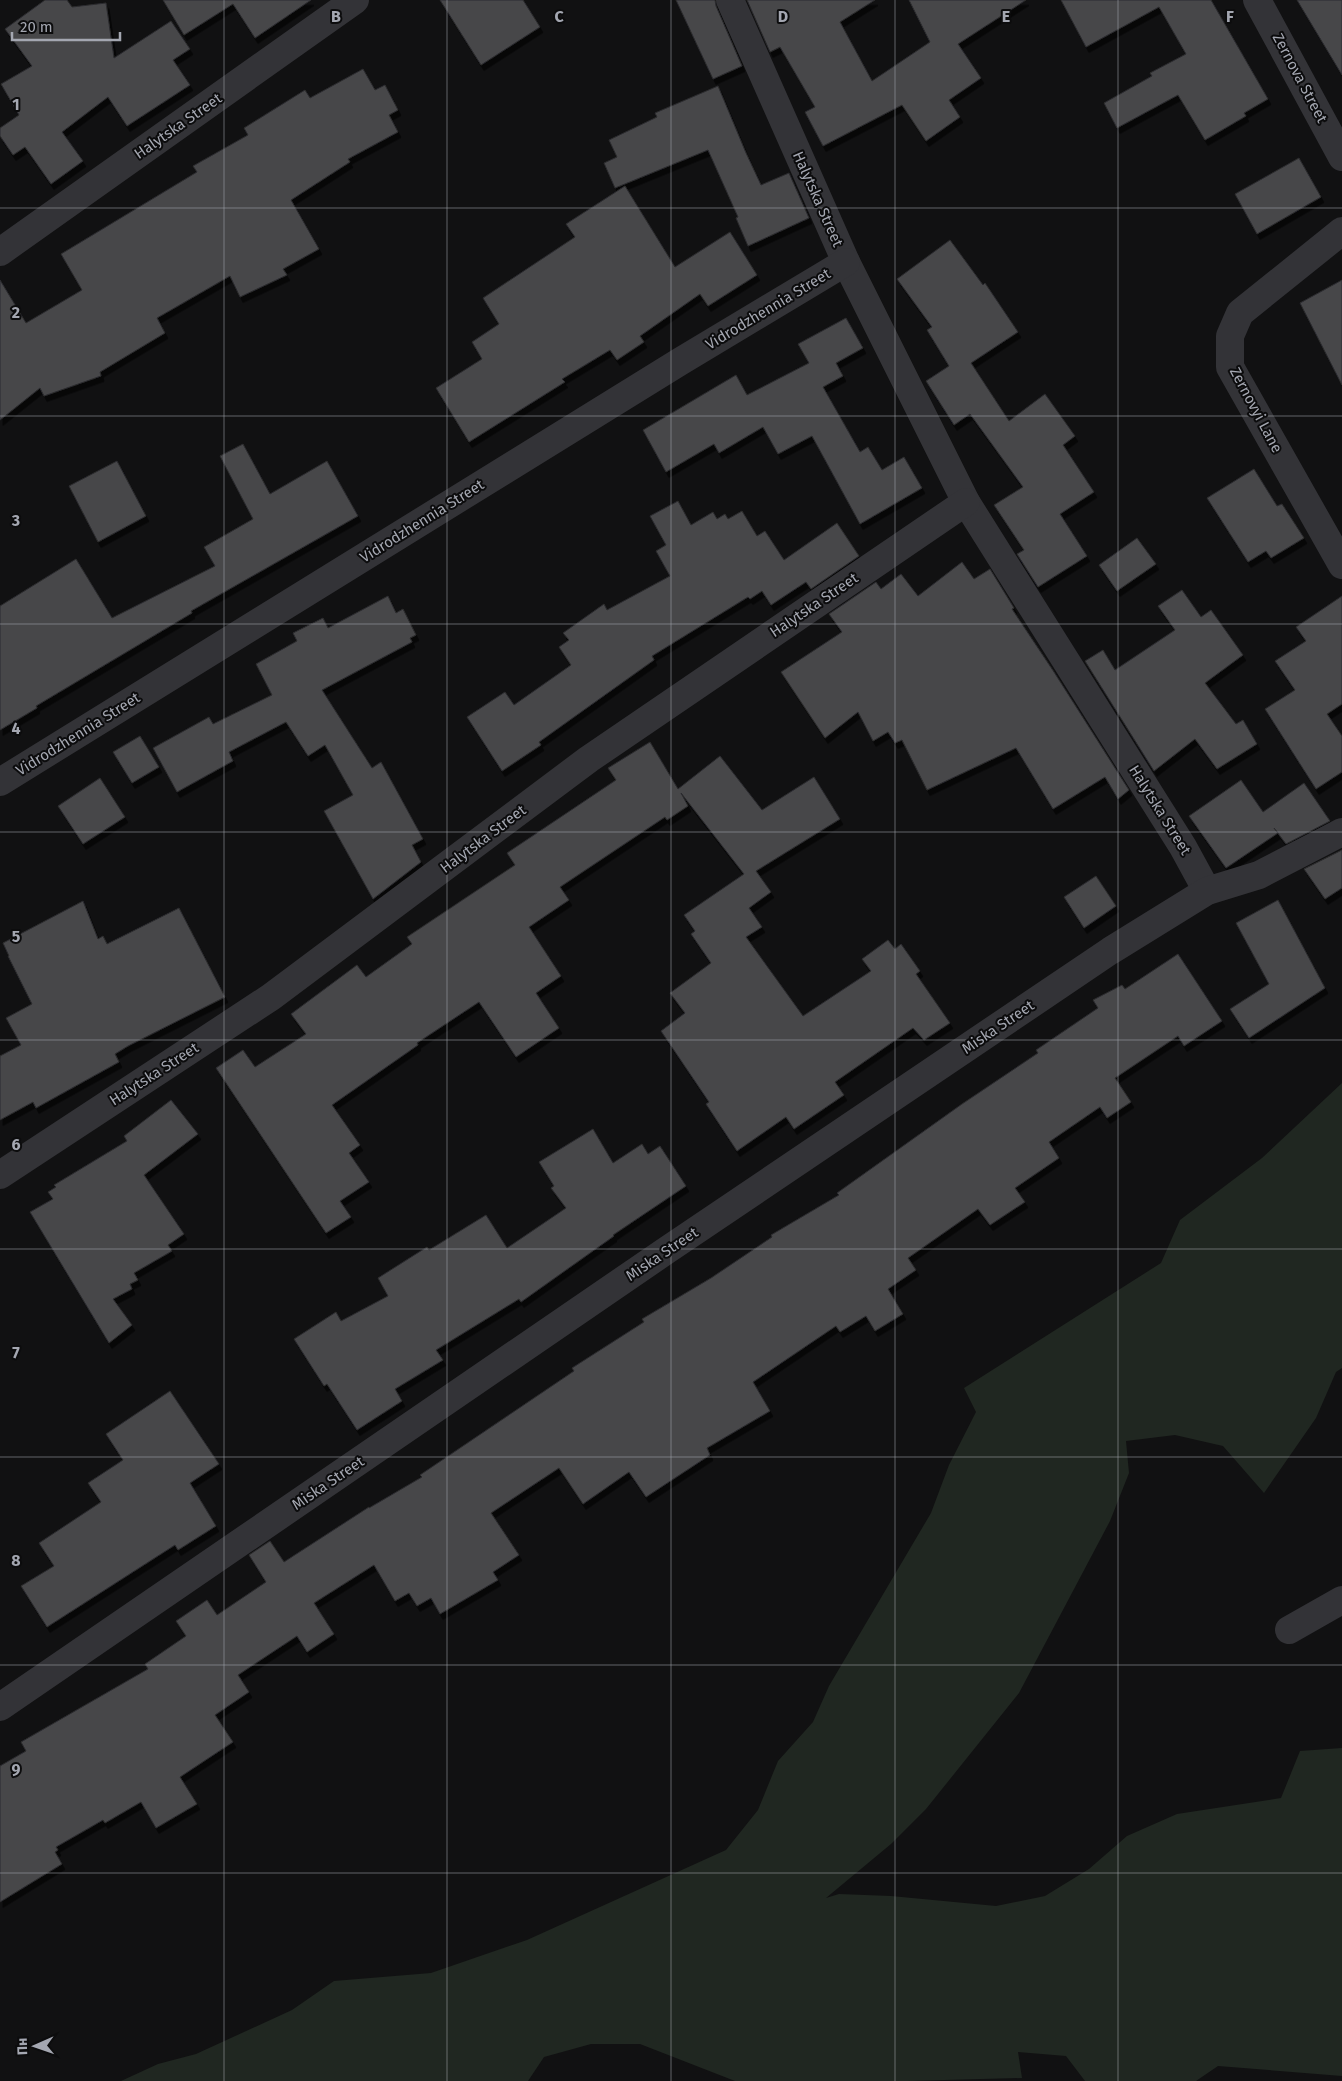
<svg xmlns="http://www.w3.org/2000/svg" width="1342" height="2081" viewBox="0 0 1342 2081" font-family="'Fira Sans',sans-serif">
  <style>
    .green { fill: #202721 }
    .building { fill: #46464a; stroke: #2c2c2e; filter: url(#shadow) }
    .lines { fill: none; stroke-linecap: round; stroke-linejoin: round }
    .street { stroke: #333337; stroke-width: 28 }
    .grid { fill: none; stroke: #a4a7b1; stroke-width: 1; stroke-opacity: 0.55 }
    .labels { text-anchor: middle; stroke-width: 4; stroke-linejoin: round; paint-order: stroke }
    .street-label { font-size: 15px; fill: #a4a7b1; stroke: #0c0c0d }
    .grid-label { font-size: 16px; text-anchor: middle; font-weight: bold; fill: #a4a7b1; stroke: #0c0c0d; stroke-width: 4; stroke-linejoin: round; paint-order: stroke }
  </style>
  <defs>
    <filter id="shadow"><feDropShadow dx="3" dy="5.5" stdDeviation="0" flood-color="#0009"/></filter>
  </defs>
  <rect width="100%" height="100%" fill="#111112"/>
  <polygon class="green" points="1342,1083 1342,1368 1336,1372 1316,1418 1264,1493 1223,1446 1175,1435 1126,1441 1129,1473 1110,1521 1019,1693 926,1809 891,1844 826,1898 839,1894 891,1896 996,1906 1045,1896 1089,1869 1127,1836 1177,1814 1281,1798 1300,1751 1342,1748 1342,2076 1218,2066 1196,2081 1085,2081 1066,2056 1018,2052 1022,2078 908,2081 735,2081 640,2044 591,2044 544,2057 528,2081 121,2081 158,2064 196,2054 292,2010 334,1981 431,1973 527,1940 726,1850 758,1810 778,1761 813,1722 829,1686 931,1513 949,1465 976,1412 964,1388 1161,1263 1180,1220 1262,1158"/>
  <g class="building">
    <polygon points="45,0 67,0 72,7 106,3 114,58 171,21 190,49 173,60 190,85 127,126 108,97 62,132 83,161 51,184 25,147 13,155 0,136 0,128 19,115 1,84 32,66 5,29"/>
    <polygon points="163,0 311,0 255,38 233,4 184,35"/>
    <polygon points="440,0 523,0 540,27 481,65"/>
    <polygon points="676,0 715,0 716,6 742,66 713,79"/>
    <polygon points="747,0 875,0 840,22 872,81 930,42 909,0 1026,0 958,44 981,78 949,100 960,117 926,141 902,105 823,146 805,112 815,107 780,47 770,52"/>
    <polygon points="1061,0 1211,0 1268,99 1244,113 1246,116 1205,140 1178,95 1117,128 1104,103 1152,76 1150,73 1186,54 1159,7 1086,47"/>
    <polygon points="1297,0 1342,0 1342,75"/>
    <polygon points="363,69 375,90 385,85 398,110 389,115 398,132 348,159 350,162 291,200 319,249 283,269 287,275 240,297 230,276 157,318 165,333 100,372 101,376 44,396 40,388 0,420 0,280 26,323 82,290 61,254 197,172 193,166 248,135 244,128 305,90 310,98"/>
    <polygon points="718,86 746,153 761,185 789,173 809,218 748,246 736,218 738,217 708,150 615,188 604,163 617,157 609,140 657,117 655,113"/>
    <polygon points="1299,158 1321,197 1257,234 1235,194"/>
    <polygon points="625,186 675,267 730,232 757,275 708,306 700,294 640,336 644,342 617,360 610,350 562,379 565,382 469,442 436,388 482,359 472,342 499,324 483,298 575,237 566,224"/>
    <polygon points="950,240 983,285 985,283 1018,332 971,363 1009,421 1045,394 1075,436 1063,445 1094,492 1060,514 1087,556 1038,587 1017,554 1024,550 994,505 1023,487 970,414 954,425 926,381 949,366 927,330 932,327 897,279"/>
    <polygon points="1342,280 1342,385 1300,303"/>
    <polygon points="846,318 863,348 836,363 843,376 823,387 860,452 868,447 882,470 904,457 922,488 860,524 812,436 778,454 763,427 719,453 714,444 666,472 643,430 736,375 747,395 809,363 798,344"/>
    <polygon points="243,444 270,494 327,461 358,516 191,611 192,613 36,706 37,708 0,730 0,606 76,559 112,618 215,566 204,547 253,519 220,456"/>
    <polygon points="117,461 146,516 98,542 69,486"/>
    <polygon points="1254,469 1277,506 1282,504 1304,538 1271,558 1266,551 1248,562 1207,498"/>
    <polygon points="678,501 691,525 713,512 717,519 725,514 728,519 742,511 757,536 765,531 784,560 837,523 859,556 811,589 806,582 771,605 762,591 750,599 748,597 652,656 654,660 539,742 541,745 502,771 467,717 505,692 514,705 571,665 559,647 569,640 563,633 604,604 607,610 670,576 656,551 666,545 650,516"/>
    <polygon points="1137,538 1156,564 1117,591 1099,565"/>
    <polygon points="962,562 974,579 990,569 1014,608 1012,609 1054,672 1129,790 1118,799 1105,777 1053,809 1016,748 927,790 902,740 895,743 888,732 873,741 858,712 825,738 781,672 842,632 829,614 876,582 881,589 901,574 918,596"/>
    <polygon points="1182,590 1201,617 1211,610 1243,655 1205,683 1236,724 1243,720 1257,744 1217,769 1195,739 1154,771 1085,661 1103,650 1115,670 1175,630 1158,606"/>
    <polygon points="388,596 396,613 403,609 416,635 410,638 412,642 322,690 372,768 381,762 423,839 412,845 421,862 373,899 324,811 353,795 325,745 308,756 286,722 229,752 233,761 177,792 153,748 209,717 213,724 272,695 256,664 297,641 293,633 323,618 328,628"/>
    <polygon points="1342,596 1342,704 1327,714 1342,736 1342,772 1316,789 1265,709 1295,690 1275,661 1306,641 1296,627"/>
    <polygon points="140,736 159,767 132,783 113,752"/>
    <polygon points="650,742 678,789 720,756 762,810 814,777 840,819 756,871 771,892 749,908 762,927 746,937 803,1016 871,971 862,959 888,940 895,949 901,944 920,971 916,974 950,1023 924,1040 913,1028 835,1082 844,1095 794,1129 786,1117 737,1151 706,1104 709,1102 661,1031 685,1013 670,993 711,963 691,934 695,931 684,915 744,874 681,793 688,806 667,820 665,817 560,887 569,900 529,927 561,976 536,993 559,1028 516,1057 479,1002 417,1043 418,1045 332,1105 360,1145 349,1153 369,1182 340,1201 351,1217 326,1233 216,1068 243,1050 255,1067 306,1034 291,1014 357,965 366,977 412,944 407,937 515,865 507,853 616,780 608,768"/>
    <polygon points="100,778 125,817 83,844 58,806"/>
    <polygon points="1241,780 1263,812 1304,783 1330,821 1286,844 1274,828 1278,833 1226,868 1189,816"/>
    <polygon points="1342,850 1342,888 1325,899 1304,869"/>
    <polygon points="1096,876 1116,906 1084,928 1064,897"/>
    <polygon points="1278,900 1325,988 1249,1038 1230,1009 1269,984 1236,923"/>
    <polygon points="83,901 98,939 103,936 107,944 179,908 225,997 128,1046 115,1054 119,1062 36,1108 33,1102 0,1120 0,1056 21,1045 6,1018 32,1004 8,956 9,956 3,943"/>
    <polygon points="1178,954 1222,1021 1184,1046 1178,1036 1115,1078 1131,1102 1107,1118 1100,1107 1049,1142 1059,1158 1015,1188 1025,1202 990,1225 978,1209 908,1258 916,1270 888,1289 903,1314 875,1331 866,1316 840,1332 836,1326 753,1382 770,1411 707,1448 710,1455 646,1497 629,1472 583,1504 559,1468 491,1513 519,1555 493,1572 498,1580 440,1614 431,1598 417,1606 409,1593 395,1601 374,1565 314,1603 334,1634 307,1652 297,1636 238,1675 249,1692 215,1715 233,1742 180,1777 197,1804 156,1828 141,1802 105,1823 103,1820 56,1847 58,1850 55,1852 62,1864 0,1902 0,1766 26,1751 21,1742 148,1669 145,1664 186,1636 176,1621 207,1600 217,1615 266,1582 249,1555 270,1541 284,1562 369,1507 369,1508 422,1477 420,1475 574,1371 572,1368 644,1322 642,1319 711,1278 772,1237 771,1235 839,1195 837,1193 962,1104 1038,1053 1036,1050 1098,1008 1093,1000 1122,985 1125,989"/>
    <polygon points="171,1100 198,1134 144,1175 184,1234 168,1245 172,1251 134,1273 138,1280 130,1284 132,1289 113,1299 132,1325 109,1343 30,1212 53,1199 48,1192 56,1187 54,1185 127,1141 124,1136"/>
    <polygon points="593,1129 613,1163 642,1144 648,1154 660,1146 686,1186 613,1235 614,1236 521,1302 519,1299 436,1350 443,1360 395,1389 402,1401 357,1430 327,1384 324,1386 294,1339 336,1312 341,1321 388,1296 378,1278 427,1247 429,1250 486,1215 507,1248 566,1208 551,1188 554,1186 539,1162"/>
    <polygon points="170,1391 219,1464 190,1483 216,1526 178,1550 175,1545 47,1627 21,1586 54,1566 39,1543 101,1502 88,1483 123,1460 106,1434"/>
  </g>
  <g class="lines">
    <g class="street">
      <polyline points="730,0 846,262 966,502 1183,847 1207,891"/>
      <polyline points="1257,0 1342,157"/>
      <polyline points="1342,231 1240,313 1230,336 1230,367 1342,565"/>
      <polyline points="0,252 355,0"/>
      <polyline points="0,782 681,361 846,262"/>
      <polyline points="0,1175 271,997 589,759 966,502"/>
      <polyline points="1289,1630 1342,1600"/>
      <polyline points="0,1707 667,1250 1110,951 1207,891 1259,875 1342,832"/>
    </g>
  </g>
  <path class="grid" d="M224 0V2081M447 0V2081M671 0V2081M895 0V2081M1118 0V2081M0 208H1342M0 416H1342M0 624H1342M0 832H1342M0 1040H1342M0 1249H1342M0 1457H1342M0 1665H1342M0 1873H1342"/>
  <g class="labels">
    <g class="street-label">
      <text transform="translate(1300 78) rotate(62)" y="5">Zernova Street</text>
      <text transform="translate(178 126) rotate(-35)" y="5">Halytska Street</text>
      <text transform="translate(818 199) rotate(66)" y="5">Halytska Street</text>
      <text transform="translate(768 309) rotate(-31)" y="5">Vidrodzhennia Street</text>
      <text transform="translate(1256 410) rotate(62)" y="5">Zernovyi Lane</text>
      <text transform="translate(422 521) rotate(-32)" y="5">Vidrodzhennia Street</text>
      <text transform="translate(814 605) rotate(-34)" y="5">Halytska Street</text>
      <text transform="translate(78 734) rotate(-32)" y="5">Vidrodzhennia Street</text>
      <text transform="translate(1160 810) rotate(58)" y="5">Halytska Street</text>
      <text transform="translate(483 839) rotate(-37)" y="5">Halytska Street</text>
      <text transform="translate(998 1027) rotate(-34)" y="5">Miska Street</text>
      <text transform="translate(154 1074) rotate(-33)" y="5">Halytska Street</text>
      <text transform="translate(662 1254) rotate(-34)" y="5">Miska Street</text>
      <text transform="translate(328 1483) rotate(-34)" y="5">Miska Street</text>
    </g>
  </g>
  <g class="grid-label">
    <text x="336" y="22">B</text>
    <text x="559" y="22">C</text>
    <text x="783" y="22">D</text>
    <text x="1006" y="22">E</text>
    <text x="1230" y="22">F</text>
    <text x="16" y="110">1</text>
    <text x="16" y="318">2</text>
    <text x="16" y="526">3</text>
    <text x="16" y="734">4</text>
    <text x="16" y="942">5</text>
    <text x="16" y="1150">6</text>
    <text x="16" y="1358">7</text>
    <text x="16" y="1566">8</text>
    <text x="16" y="1775">9</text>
  </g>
  <g transform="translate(35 2046) rotate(268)" stroke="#0c0c0d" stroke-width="4" paint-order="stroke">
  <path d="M0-4L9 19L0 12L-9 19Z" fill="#a4a7b1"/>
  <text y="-8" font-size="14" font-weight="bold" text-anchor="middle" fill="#a4a7b1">Пн</text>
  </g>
  <path d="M12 32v8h108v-8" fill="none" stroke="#a4a7b1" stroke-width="2.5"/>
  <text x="20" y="32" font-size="15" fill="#a4a7b1" stroke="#0c0c0d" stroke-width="4" paint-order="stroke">20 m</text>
</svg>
